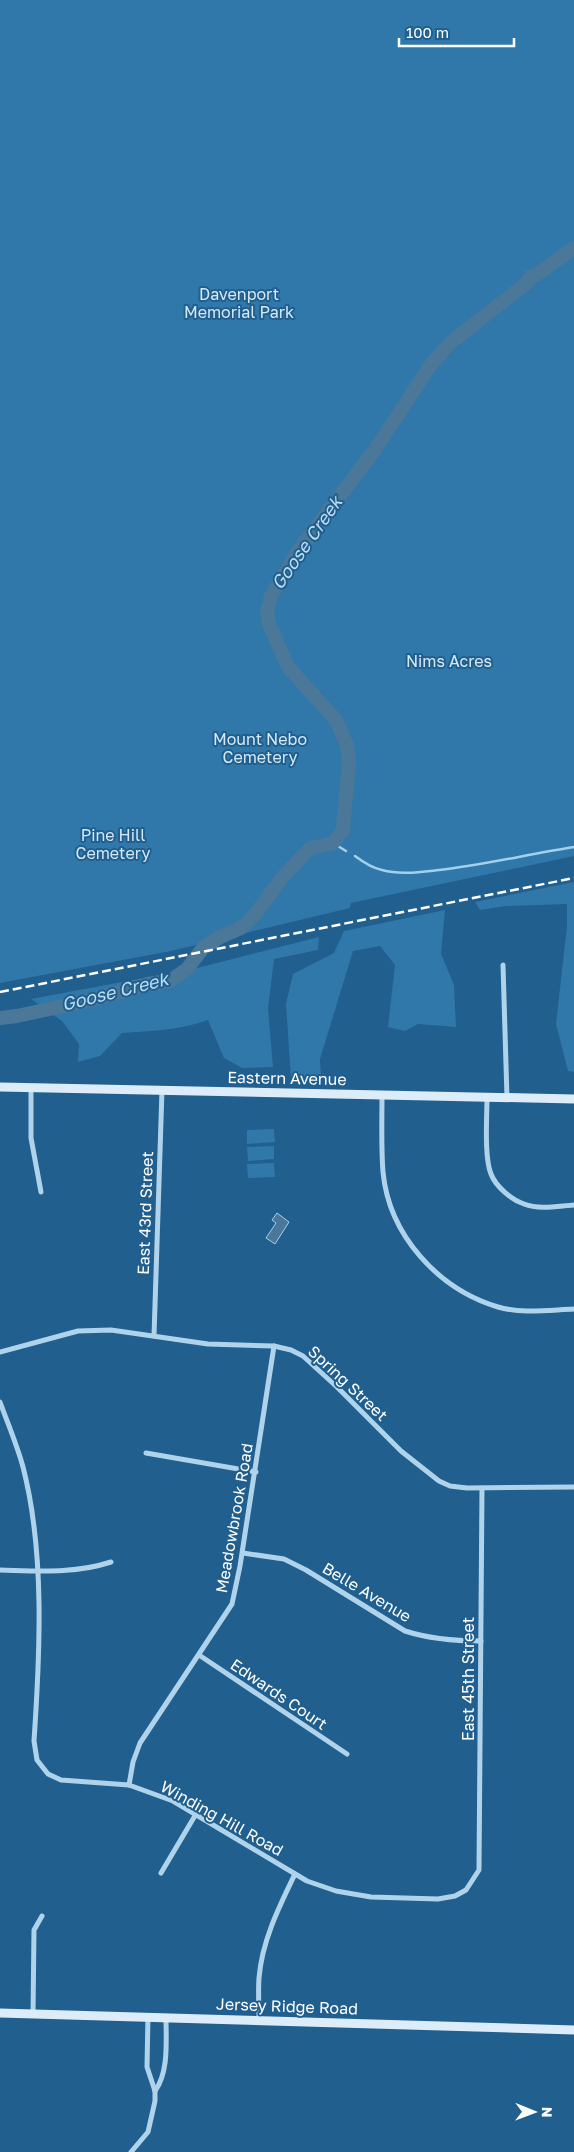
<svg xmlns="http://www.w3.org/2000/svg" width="574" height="2152" viewBox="0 0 574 2152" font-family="'Golos Text',sans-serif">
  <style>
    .green { fill: #3178aa }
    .water { fill: #4b7898; stroke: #a3d0ed }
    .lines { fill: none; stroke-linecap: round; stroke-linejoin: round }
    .stream { stroke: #a3d0ed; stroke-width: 2.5 }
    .river { stroke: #4b7898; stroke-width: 14 }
    .minor { stroke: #b0d3ec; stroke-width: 5 }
    .secondary { stroke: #dcecf9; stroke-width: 9 }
    .rail { stroke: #fff; stroke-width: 2.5; stroke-dasharray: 9 4; stroke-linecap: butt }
    .labels { text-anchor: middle; stroke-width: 4; stroke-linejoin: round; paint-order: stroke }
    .park-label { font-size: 16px; fill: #d5eaf9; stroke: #205f8e }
    .street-label { font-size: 16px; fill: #fff; stroke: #205f8e }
    .water-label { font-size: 18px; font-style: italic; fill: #bcddf3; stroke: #205f8e }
  </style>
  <rect width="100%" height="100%" fill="#205f8e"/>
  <g class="green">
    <polygon points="0,0 574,0 574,856 351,903 350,908 171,951 0,983"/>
    <polygon points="574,882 574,1072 568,1071 556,1024 567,926 567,904 506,906 480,910 475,902"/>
    <polygon points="445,910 441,954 454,985 456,1027 418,1024 405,1031 388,1027 395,965 380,946 353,951 320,1059 321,1079 291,1079 286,1004 293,974 334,953 344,931"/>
    <path d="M319 937 318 950 274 959 268 1008 273 1067 242 1068 224 1058 208 1020C180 1030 152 1031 122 1033L100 1056 78 1062 79 1044 62 1021 31 999 197 968Z"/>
    <polygon points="274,1129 275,1142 247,1144 247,1130"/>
    <polygon points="274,1146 274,1159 248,1161 247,1147"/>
    <polygon points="274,1163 275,1177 248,1178 247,1164"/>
  </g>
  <polygon class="water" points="277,1213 289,1222 275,1244 266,1238 276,1223 272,1220"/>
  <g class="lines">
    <g class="stream">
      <polyline points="333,843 346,851"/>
      <path d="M355 856C363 862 372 868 382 870 400 875 420 872 439 870 484 865 529 854 574 847"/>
    </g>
    <polyline class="river" points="0,1018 17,1016 91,1000 148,984 170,981 187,969 203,948 220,937 241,928 254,916 281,879 306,852 311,848 333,843 343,830 349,761 347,745 336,720 288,667 269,624 267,612 271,596 298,551 374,451 430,366 450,343 528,282 531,276 536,275 574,248"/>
    <g class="minor">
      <polyline points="503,965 507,1098"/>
      <polyline points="31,1087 31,1138 41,1192"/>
      <path d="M382 1096C382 1121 381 1147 383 1172 389 1235 438 1289 498 1307 522 1314 549 1310 574 1309"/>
      <path d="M487 1098C487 1117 484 1157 491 1174 496 1187 512 1200 524 1204 540 1210 558 1206 574 1205"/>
      <polyline points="154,1336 162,1090"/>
      <polyline points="0,1352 78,1331 111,1330 208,1344 274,1346 291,1350 303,1356 337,1387 401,1451 439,1481 450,1486 467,1488 574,1487"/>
      <path d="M0 1402C8 1424 17 1445 23 1467 45 1552 40 1653 34 1741L37 1760 48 1774 61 1780 129 1785 173 1801 307 1881 336 1891 371 1897 438 1899 455 1896 466 1890 479 1870 482 1488"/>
      <polyline points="146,1453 256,1472"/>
      <path d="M243 1553 284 1559 306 1570 405 1631C430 1639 455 1641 481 1641"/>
      <path d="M0 1570C39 1571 74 1574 111 1562"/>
      <polyline points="199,1655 347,1754"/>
      <polyline points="129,1785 133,1762 140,1743 232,1604 240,1566 274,1346"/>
      <polyline points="161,1873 196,1814"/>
      <polyline points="33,2014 34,1930 42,1916"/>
      <path d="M259 2021C259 2007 258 1992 259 1978 262 1941 279 1907 295 1874"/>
      <path d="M155 2091C169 2072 166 2041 166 2018"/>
      <polyline points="131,2152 148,2132 155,2101 155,2091 147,2067 148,2016"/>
    </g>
    <g class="secondary">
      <polyline points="0,1087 574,1099"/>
      <polyline points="0,2013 574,2030"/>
    </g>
    <polyline class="rail" points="0,992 574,878"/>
  </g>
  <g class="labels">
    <g class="park-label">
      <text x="239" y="300">Davenport<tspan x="239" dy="18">Memorial Park</tspan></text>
      <text x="449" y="667">Nims Acres</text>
      <text x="260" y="745">Mount Nebo<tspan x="260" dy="18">Cemetery</tspan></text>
      <text x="113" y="841">Pine Hill<tspan x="113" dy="18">Cemetery</tspan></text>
    </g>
    <g class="street-label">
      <text transform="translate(287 1078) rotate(1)" y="6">Eastern Avenue</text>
      <text transform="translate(145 1213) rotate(-88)" y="6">East 43rd Street</text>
      <text transform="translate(348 1383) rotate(43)" y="6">Spring Street</text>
      <text transform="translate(234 1518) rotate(-80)" y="6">Meadowbrook Road</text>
      <text transform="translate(367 1592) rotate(31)" y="6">Belle Avenue</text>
      <text transform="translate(468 1679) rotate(-90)" y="6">East 45th Street</text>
      <text transform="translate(279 1694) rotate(34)" y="6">Edwards Court</text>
      <text transform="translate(222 1818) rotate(29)" y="6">Winding Hill Road</text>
      <text transform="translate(287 2006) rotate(2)" y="6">Jersey Ridge Road</text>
    </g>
    <g class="water-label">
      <text transform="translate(307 543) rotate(-55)" y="6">Goose Creek</text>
      <text transform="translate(115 992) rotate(-14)" y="6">Goose Creek</text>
    </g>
  </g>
  <g transform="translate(534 2112) rotate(91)" stroke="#205f8e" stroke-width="4" paint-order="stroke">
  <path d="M0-4L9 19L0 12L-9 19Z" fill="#ffffff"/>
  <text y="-8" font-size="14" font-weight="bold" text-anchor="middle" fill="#ffffff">N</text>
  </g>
  <path d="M399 38v8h115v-8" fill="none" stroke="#ffffff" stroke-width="2.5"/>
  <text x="406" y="38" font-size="15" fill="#ffffff" stroke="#205f8e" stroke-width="4" paint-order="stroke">100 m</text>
</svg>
